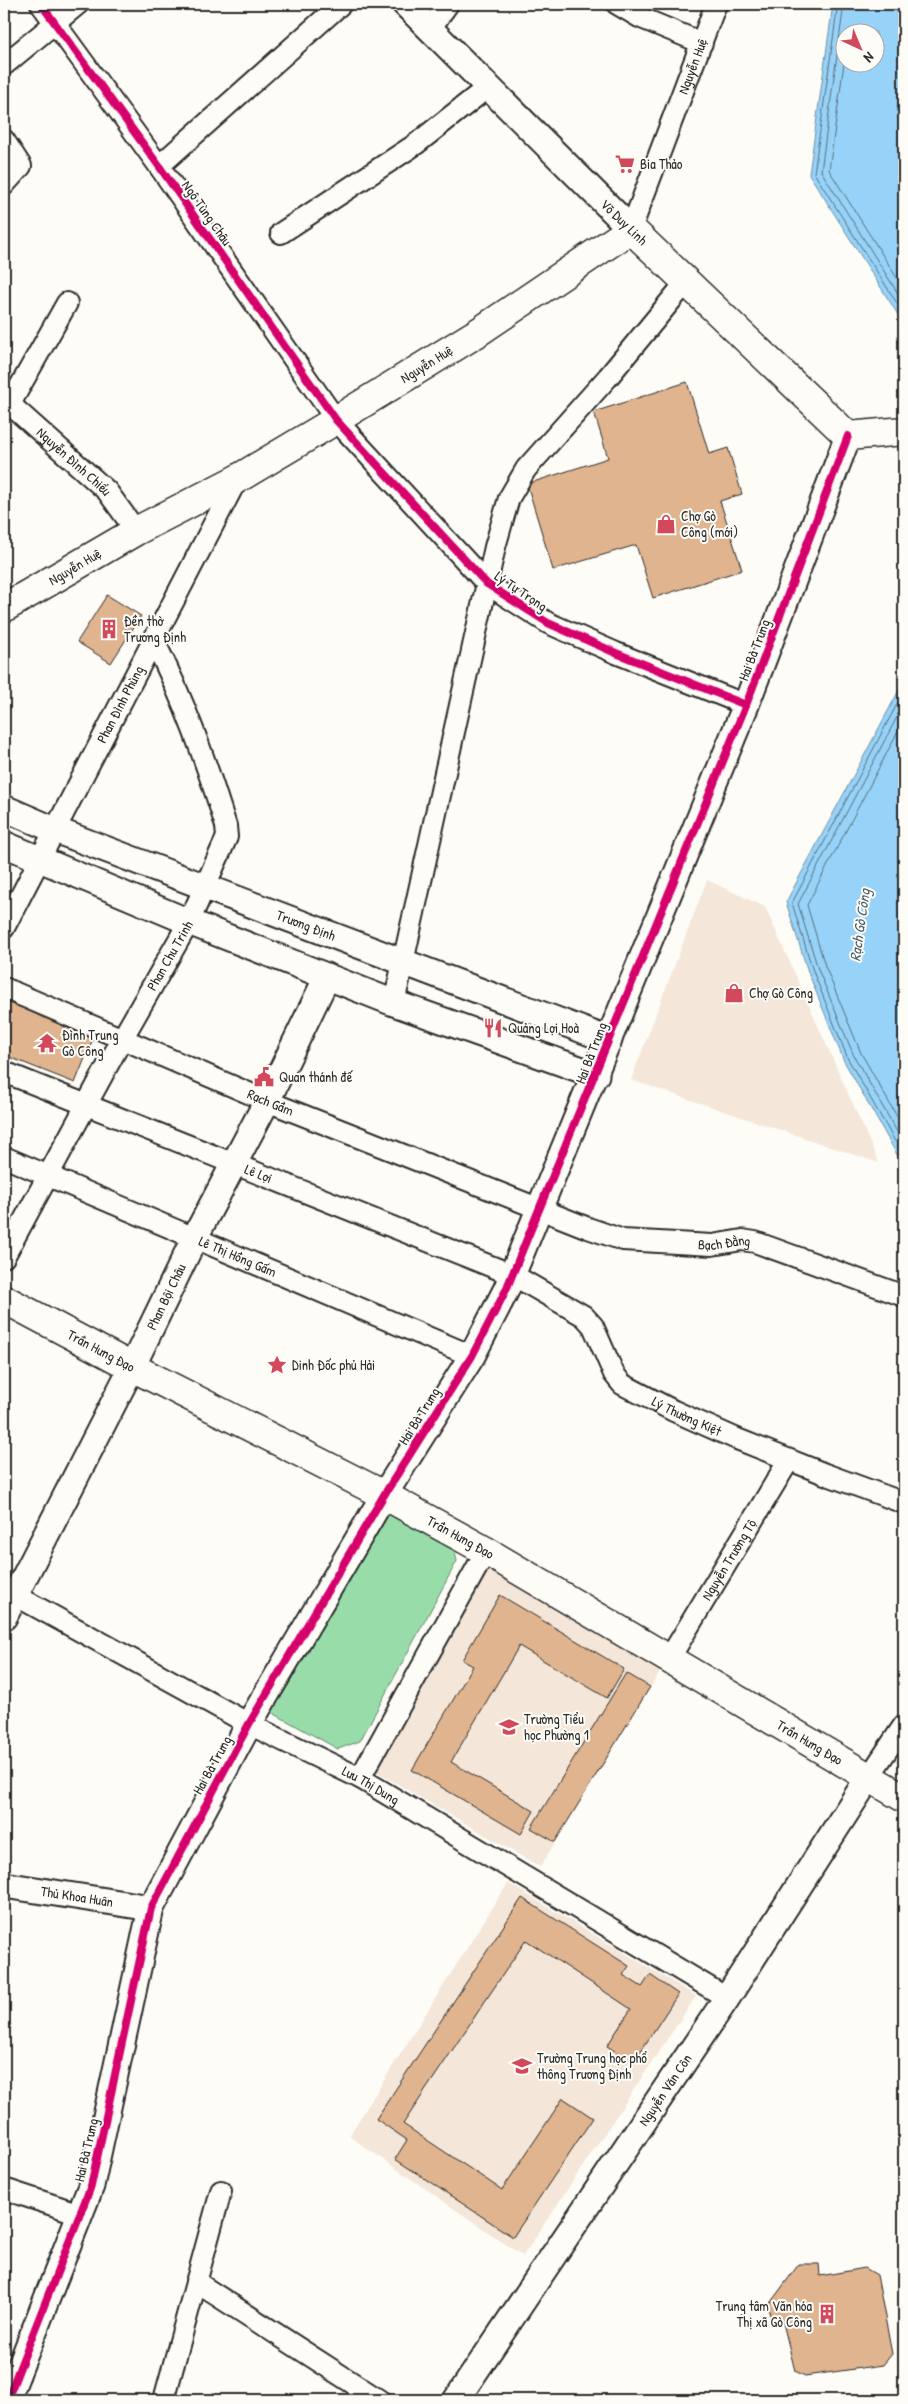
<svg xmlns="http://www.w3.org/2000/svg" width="908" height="2404" viewBox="0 0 908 2404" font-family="'Patrick Hand',sans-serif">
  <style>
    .built { fill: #f4e6d8 }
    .green { fill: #98dda9; stroke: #62846a }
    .water { fill: #97d3f8; stroke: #6c90a6; fill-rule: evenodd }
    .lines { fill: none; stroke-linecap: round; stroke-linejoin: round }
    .shore { stroke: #566e7d; stroke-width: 1 }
    .building { fill: #dfb48f; stroke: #2b2b2b }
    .minor-casing { stroke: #2b2b2b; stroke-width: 24 }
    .tertiary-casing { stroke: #2b2b2b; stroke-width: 29 }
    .secondary-casing { stroke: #2b2b2b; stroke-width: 31 }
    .minor { stroke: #fdfcf7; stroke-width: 20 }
    .tertiary { stroke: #fdfcf7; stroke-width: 25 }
    .secondary { stroke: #fdfcf7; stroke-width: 28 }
    .cycleway-casing { stroke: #fdfcf7; stroke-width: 11 }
    .cycleway { stroke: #d6006c; stroke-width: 8 }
    .labels { text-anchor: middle; stroke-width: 4; stroke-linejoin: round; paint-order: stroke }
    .street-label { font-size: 14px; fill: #2b2b2b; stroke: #fdfcf7 }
    .poi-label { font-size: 14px; fill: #2b2b2b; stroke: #fdfcf7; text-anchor: start }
    .water-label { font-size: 15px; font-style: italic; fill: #4b5d68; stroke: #fdfcf7 }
  </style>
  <rect width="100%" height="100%" fill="#fdfcf7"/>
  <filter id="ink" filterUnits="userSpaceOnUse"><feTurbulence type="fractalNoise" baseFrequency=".02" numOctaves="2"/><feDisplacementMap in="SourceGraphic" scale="10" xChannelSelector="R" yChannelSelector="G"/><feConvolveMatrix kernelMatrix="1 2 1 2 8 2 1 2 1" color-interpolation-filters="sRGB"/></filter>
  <g filter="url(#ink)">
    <g class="built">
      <polygon points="707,880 765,907 879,1163 631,1080"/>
      <polygon points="480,1561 663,1667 540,1867 370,1768"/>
      <polygon points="508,1883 696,1996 523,2256 349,2136"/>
    </g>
    <polygon class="green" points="392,1508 453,1544 457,1561 360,1741 338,1749 273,1713 269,1688 375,1512"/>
    <g class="water">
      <path d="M833 4H904V324L809 174ZM846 32H876V62H846Z"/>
      <polygon points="904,681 904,925 902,934 904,942 904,1167 844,1061 808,972 786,902"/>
    </g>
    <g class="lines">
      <g class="shore">
        <polyline points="838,4 814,173 904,314"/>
        <polyline points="844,4 821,171 904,303"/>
        <polyline points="846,49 829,170 904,289"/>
        <polyline points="904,691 792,903 813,971 848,1059 904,1157"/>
        <polyline points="904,704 798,904 818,969 854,1056 904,1144"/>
        <polyline points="904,720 807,905 825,966 861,1053 904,1129"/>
      </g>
    </g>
    <g class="building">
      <polygon points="687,382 709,454 728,448 742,494 720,501 742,570 653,598 636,545 553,570 527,484 608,458 594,412"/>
      <polygon points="107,595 141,616 111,663 77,642"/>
      <polygon points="4,995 96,1031 75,1083 4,1055"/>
      <polygon points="500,1595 624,1669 607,1698 519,1646 451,1762 534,1811 521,1834 412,1770 473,1666 462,1660"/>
      <polygon points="626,1673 650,1687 555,1842 531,1828"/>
      <polygon points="522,1898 629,1966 623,1975 642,1987 650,1975 678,1994 633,2063 607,2046 631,2009 526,1940 403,2124 502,2190 563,2098 593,2118 513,2237 395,2159 407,2140 376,2119"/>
      <polygon points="799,2264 819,2264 820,2276 865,2268 877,2275 892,2354 883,2365 805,2376 795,2371 783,2323 772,2324 768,2306"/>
    </g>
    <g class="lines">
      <defs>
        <g id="minor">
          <polyline points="41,4 159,166 336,420 487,584 548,623 616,653 746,705"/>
          <polyline points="617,4 639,17 702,43"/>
          <polyline points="430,29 448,4"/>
          <polyline points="4,65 78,4"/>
          <polyline points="4,140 21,166 4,185"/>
          <polyline points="159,166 341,4"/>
          <path id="s1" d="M631 229 716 4"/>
          <polyline points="281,233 416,144 488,87"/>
          <path id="s2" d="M4 399 107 491 136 531"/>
          <polyline points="10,404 67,303"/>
          <path id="s3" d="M4 928 237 479"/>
          <path id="s4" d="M4 988 267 1101 588 1228 623 1240 712 1245 742 1240 755 1242 904 1296"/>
          <polyline points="394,1003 495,547 509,498 526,469 608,377 687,281"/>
          <path id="s5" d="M4 1072 513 1275 584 1316 593 1326 614 1374 622 1384 674 1411 737 1439 825 1474 904 1503"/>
          <path id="s6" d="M4 1157 472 1356"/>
          <path id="s7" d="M4 1257 122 1039 189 922 227 837 226 826C206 762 184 699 153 639"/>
          <path id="s8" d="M4 1589 249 1724 360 1778 727 1998"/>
          <path id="s9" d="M669 1659 789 1460"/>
          <polyline points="869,1777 904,1725"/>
          <polyline points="360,1778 486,1551"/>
          <polyline points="4,2189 80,2214"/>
          <polyline points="196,2282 379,2400"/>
          <polyline points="164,2400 221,2191"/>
        </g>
        <g id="tertiary">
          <polyline points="405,4 631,229"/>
          <path id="s10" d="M4 808 55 830 609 1040"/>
          <polyline points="4,844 189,922 394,1003 596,1075"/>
          <path id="s11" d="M4 1617 132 1367 194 1239 267 1101 327 977"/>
          <path id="s12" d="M4 1885 151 1908"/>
          <polyline points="7,2400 91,2186 151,1908 249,1724 384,1495 472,1356 506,1290 746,705 848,436"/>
          <path id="s13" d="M456 2400 727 1998 869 1777"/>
        </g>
        <g id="secondary">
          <path id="s14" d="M4 608 136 531 237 479 336 420 477 333 631 229 848 436 904 431"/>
          <path id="s15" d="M4 1299 132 1367 384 1495 486 1551 904 1798"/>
        </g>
      </defs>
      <use href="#minor" class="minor-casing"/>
      <use href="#tertiary" class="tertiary-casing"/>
      <use href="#secondary" class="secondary-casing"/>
      <use href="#minor" class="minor"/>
      <use href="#tertiary" class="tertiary"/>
      <use href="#secondary" class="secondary"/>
      <defs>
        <g id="cycleway">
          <polyline points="41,4 159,166 336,420 487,584 548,623 616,653 746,705"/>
          <polyline points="7,2400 91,2186 151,1908 249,1724 384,1495 472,1356 506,1290 746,705 848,436"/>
        </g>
      </defs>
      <use href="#cycleway" class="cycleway-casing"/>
      <use href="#cycleway" class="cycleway"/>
    </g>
  </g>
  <defs>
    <symbol id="supermarket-bare" viewBox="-9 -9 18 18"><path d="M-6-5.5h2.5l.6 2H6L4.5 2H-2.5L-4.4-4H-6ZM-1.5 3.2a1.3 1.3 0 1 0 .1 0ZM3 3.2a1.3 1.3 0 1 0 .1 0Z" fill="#d1495b" stroke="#fdfcf7" stroke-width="2.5" paint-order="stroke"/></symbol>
    <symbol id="shop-bare" viewBox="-9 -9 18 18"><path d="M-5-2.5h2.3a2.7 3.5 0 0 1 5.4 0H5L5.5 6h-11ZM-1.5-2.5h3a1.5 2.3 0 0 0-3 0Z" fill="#d1495b" stroke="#fdfcf7" stroke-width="2.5" paint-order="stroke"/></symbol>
    <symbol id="building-bare" viewBox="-9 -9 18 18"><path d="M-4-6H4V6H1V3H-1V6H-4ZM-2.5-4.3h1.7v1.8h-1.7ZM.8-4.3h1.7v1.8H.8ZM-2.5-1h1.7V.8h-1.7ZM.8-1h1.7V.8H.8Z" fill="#d1495b" stroke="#fdfcf7" stroke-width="2.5" paint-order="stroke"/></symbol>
    <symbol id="restaurant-bare" viewBox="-9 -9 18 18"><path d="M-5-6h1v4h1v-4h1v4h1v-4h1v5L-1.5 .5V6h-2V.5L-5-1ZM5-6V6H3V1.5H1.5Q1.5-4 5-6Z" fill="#d1495b" stroke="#fdfcf7" stroke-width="2.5" paint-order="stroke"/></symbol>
    <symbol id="temple-bare" viewBox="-9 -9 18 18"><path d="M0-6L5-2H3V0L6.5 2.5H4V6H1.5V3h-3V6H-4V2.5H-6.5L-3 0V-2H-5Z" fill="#d1495b" stroke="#fdfcf7" stroke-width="2.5" paint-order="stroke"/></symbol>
    <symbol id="civic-bare" viewBox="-9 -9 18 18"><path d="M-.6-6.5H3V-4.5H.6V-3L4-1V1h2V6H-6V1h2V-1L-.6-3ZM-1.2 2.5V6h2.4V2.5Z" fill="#d1495b" stroke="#fdfcf7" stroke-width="2.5" paint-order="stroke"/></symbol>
    <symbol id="sight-bare" viewBox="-9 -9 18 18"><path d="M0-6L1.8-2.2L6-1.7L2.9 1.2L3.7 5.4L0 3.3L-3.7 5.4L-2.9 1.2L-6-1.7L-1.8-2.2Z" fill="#d1495b" stroke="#fdfcf7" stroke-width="2.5" paint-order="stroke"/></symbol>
    <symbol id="school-bare" viewBox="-9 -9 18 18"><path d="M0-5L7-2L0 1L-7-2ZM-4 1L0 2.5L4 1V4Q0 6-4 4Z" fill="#d1495b" stroke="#fdfcf7" stroke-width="2.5" paint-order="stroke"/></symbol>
  </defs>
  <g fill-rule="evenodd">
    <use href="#supermarket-bare" x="611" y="150" width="28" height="28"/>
    <use href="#shop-bare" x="652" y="510" width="28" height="28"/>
    <use href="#building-bare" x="95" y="615" width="28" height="28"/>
    <use href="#shop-bare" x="720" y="979" width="28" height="28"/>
    <use href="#restaurant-bare" x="479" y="1014" width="28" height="28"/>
    <use href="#temple-bare" x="33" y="1029" width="28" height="28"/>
    <use href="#civic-bare" x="250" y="1063" width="28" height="28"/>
    <use href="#sight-bare" x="263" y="1351" width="28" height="28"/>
    <use href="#school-bare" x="495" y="1713" width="28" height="28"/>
    <use href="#school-bare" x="508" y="2052" width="28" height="28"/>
    <use href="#building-bare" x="813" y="2300" width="28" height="28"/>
  </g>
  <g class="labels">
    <g class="street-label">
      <text dy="5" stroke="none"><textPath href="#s1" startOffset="174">Nguyễn Huệ</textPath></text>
      <text transform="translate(207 213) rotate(55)" y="5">Ngô Tùng Châu</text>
      <text transform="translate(624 222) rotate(44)" y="5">Võ Duy Linh</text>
      <text dy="5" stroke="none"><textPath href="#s14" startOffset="488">Nguyễn Huệ</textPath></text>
      <text dy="5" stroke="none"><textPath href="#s2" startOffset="94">Nguyễn Đình Chiểu</textPath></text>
      <text dy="5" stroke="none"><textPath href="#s14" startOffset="82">Nguyễn Huệ</textPath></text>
      <text transform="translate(521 591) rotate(34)" y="5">Lý Tự Trọng</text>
      <text transform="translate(754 650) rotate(-69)" y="5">Hai Bà Trưng</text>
      <text dy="5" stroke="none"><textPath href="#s3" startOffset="252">Phan Đình Phùng</textPath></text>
      <text dy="5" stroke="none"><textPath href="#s10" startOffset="324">Trương Định</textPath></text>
      <text dy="5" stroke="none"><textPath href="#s7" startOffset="344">Phan Chu Trinh</textPath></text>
      <text transform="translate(591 1053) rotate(-69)" y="5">Hai Bà Trưng</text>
      <text dy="5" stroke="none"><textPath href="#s4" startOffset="290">Rạch Gầm</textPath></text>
      <text dy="5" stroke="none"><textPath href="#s5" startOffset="274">Lê Lợi</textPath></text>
      <text dy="5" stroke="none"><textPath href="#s4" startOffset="770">Bạch Đằng</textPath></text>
      <text dy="5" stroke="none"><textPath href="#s6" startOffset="254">Lê Thị Hồng Gấm</textPath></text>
      <text dy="5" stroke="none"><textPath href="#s11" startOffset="359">Phan Bội Châu</textPath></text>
      <text dy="5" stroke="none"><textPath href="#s15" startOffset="110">Trần Hưng Đạo</textPath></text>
      <text transform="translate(419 1416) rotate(-58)" y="5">Hai Bà Trưng</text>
      <text dy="5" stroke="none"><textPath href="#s5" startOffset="781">Lý Thường Kiệt</textPath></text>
      <text dy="5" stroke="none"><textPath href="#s15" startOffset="515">Trần Hưng Đạo</textPath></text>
      <text dy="5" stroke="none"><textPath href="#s9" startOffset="116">Nguyễn Trường Tộ</textPath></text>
      <text dy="5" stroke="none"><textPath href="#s15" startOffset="920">Trần Hưng Đạo</textPath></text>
      <text transform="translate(212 1765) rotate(-61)" y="5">Hai Bà Trưng</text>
      <text dy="5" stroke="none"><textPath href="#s8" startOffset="416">Lưu Thị Dung</textPath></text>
      <text dy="5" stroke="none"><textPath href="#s12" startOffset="74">Thủ Khoa Huân</textPath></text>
      <text dy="5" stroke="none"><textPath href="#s13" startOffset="374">Nguyễn Văn Côn</textPath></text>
      <text transform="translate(86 2150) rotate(-77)" y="5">Hai Bà Trưng</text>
    </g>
    <g class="poi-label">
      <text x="640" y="169">Bia Thảo</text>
      <text x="681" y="521">Chợ Gò<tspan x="681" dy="16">Công (mới)</tspan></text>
      <text x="124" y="626">Đền thờ<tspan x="124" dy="16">Trương Định</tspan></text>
      <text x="749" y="998">Chợ Gò Công</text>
      <text x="508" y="1033">Quảng Lợi Hoà</text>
      <text x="62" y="1040">Đình Trung<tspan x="62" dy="16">Gò Công</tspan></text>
      <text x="279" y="1082">Quan thánh đế</text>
      <text x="292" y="1370">Dinh Đốc phủ Hải</text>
      <text x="524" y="1724">Trường Tiểu<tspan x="524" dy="16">học Phường 1</tspan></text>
      <text x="537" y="2063">Trường Trung học phổ<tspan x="537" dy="16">thông Trương Định</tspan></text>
      <text x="812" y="2311" text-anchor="end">Trung tâm Văn hóa<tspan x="812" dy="16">Thị xã Gò Công</tspan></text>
    </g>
    <g class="water-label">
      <text transform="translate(860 925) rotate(-82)" y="5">Rạch Gò Công</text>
    </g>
  </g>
  <rect width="908" height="2404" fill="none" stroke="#fdfcf7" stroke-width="20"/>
  <rect x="10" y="10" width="888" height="2384" fill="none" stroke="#2b2b2b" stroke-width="2" filter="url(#ink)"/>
  <g transform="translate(860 48) rotate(136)"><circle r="24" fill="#fdfcf7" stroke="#a9a8a5"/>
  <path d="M0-4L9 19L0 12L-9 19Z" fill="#d1495b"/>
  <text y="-8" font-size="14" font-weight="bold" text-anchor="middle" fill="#2b2b2b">N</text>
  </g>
</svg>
